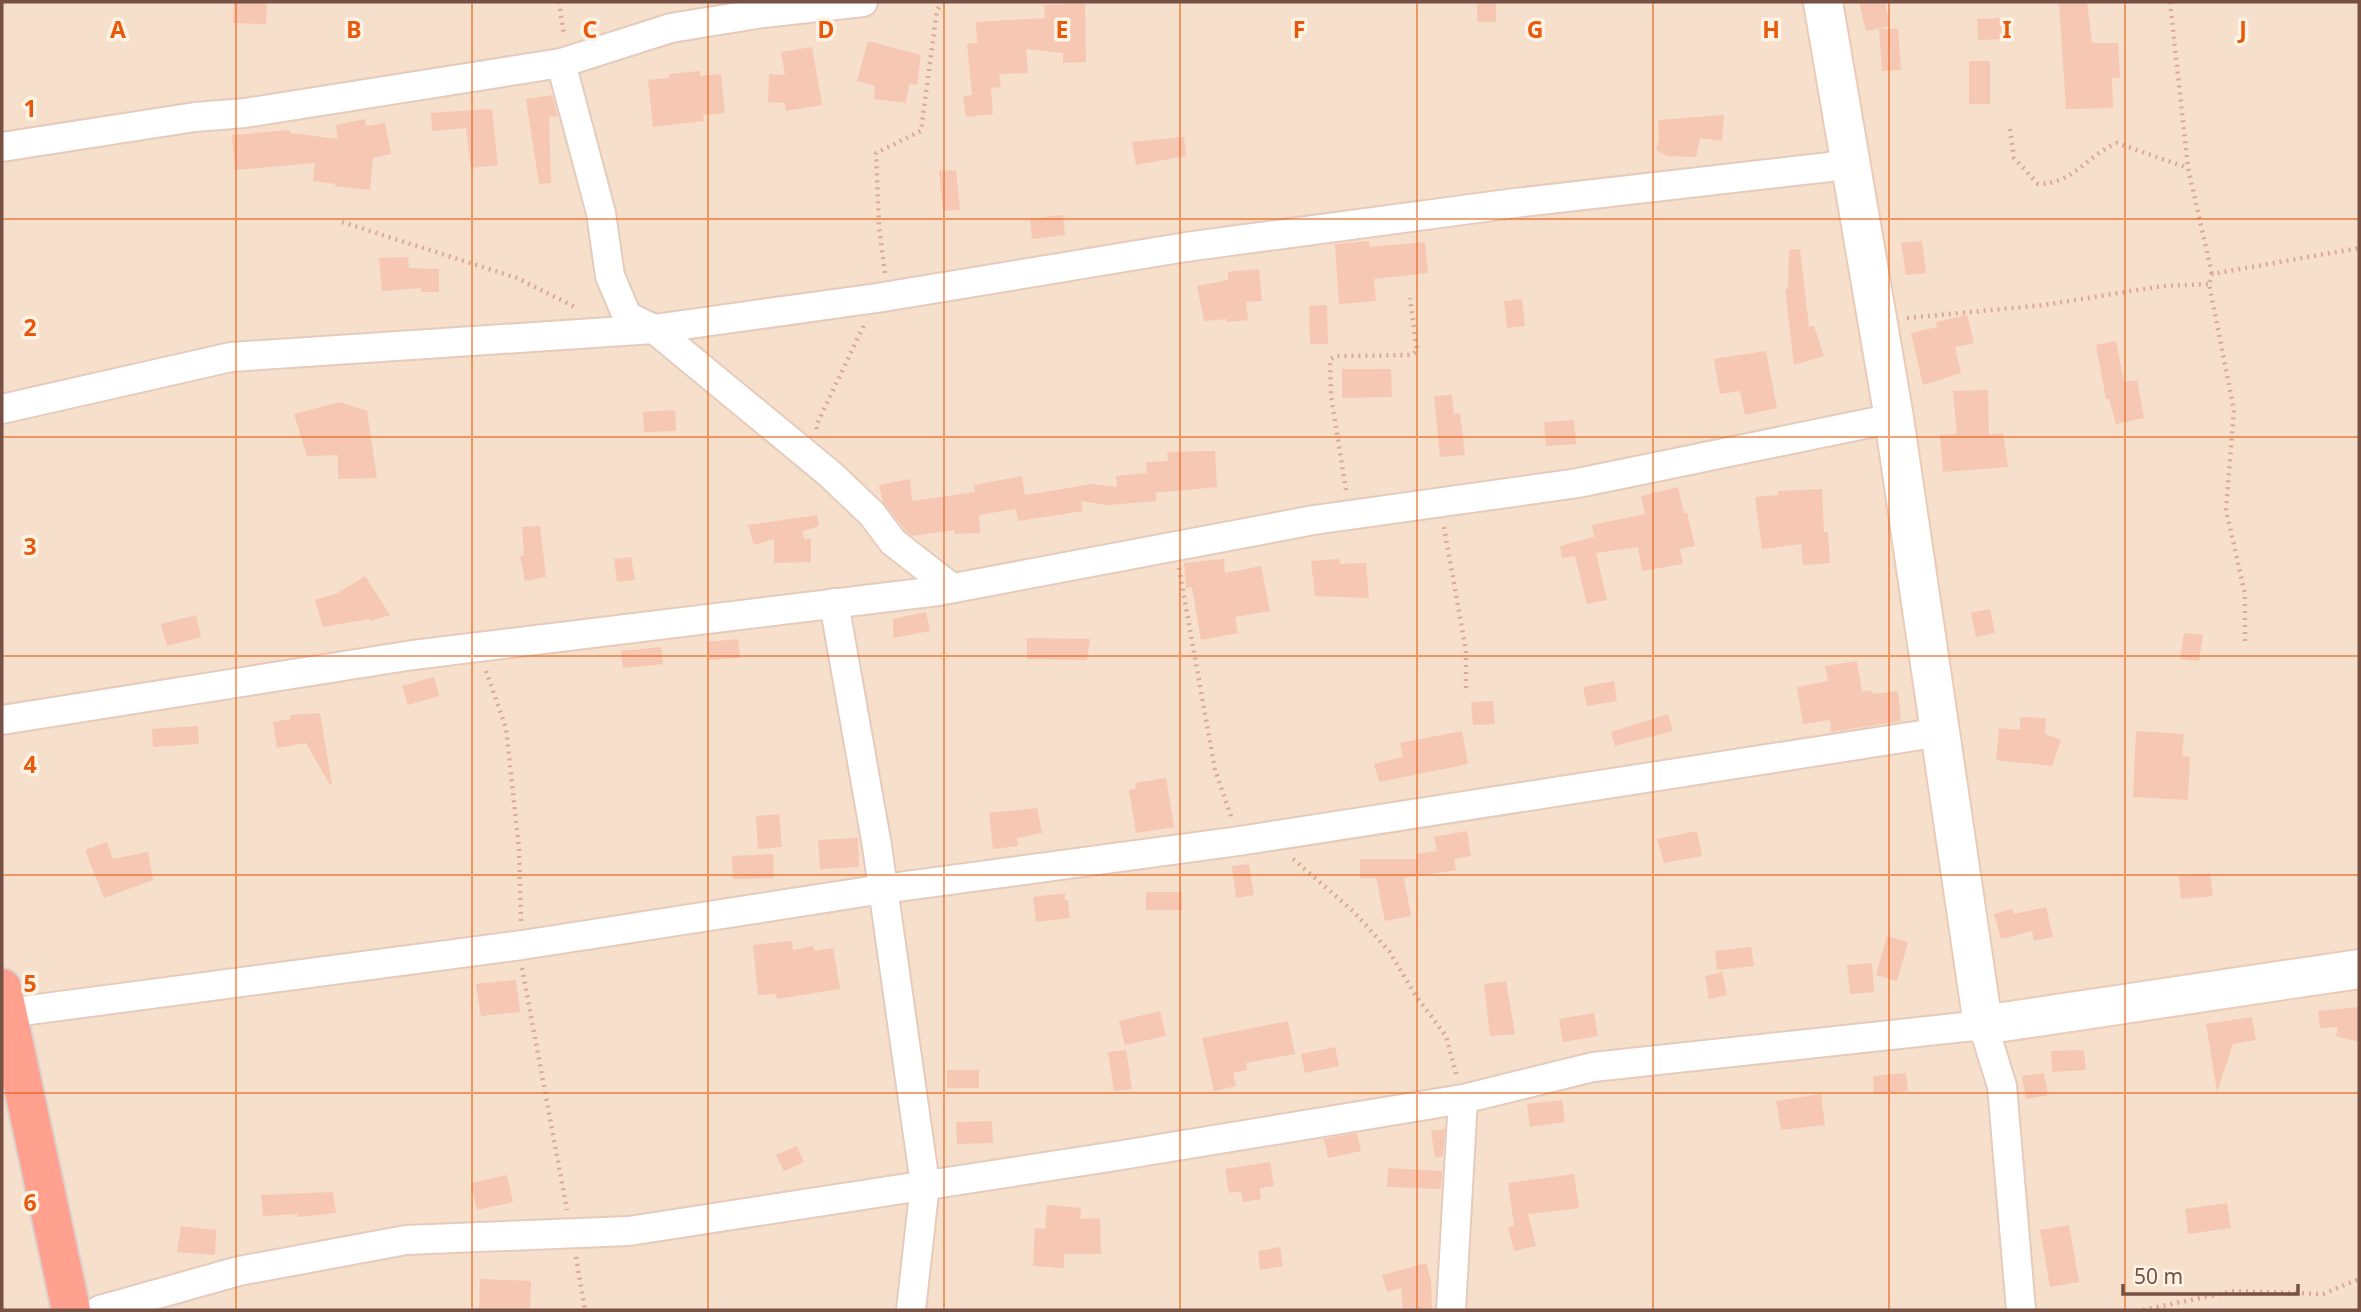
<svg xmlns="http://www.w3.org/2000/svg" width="2361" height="1312" viewBox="0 0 2361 1312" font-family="'Noto Sans',sans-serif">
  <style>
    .residential { fill: #f6dfcb }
    .building { fill: #f6c7b3 }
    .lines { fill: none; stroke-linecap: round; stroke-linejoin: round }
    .street-casing { stroke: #e5cbbc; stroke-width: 32 }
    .secondary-casing { stroke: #eacbb8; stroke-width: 42 }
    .highway-casing { stroke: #dbd2ce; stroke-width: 42 }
    .path { stroke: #daab96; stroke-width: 4.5; stroke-dasharray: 2 5; stroke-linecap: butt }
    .street { stroke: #fff; stroke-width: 28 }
    .secondary { stroke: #fff; stroke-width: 38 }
    .highway { stroke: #ffa18e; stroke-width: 38 }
    .grid { fill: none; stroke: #e8590c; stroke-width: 2; stroke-opacity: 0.55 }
    .grid-label { font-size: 23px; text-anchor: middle; font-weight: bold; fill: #e8590c; stroke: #fff3e5; stroke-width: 7; stroke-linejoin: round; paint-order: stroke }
  </style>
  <rect width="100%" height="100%" fill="#feeedd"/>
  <rect class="residential" x="2" y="2" width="2357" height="1308"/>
  <g class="building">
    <polygon points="234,2 267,2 266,24 233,23"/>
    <rect x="1477" y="2" width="19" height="20"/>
    <polygon points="1859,2 1885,2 1890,26 1866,31"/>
    <polygon points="2059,2 2087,2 2092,43 2118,43 2120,78 2112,78 2113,108 2066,109"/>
    <polygon points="1085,4 1086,62 1063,63 1063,53 1026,49 1028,73 999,74 1001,87 991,88 993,114 966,117 963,96 972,95 967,44 977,43 976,22 1045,18 1044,5"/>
    <polygon points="2008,18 2009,39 1978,40 1977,19"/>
    <polygon points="1879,29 1898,29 1901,70 1882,71"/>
    <polygon points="868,41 921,55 917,85 909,84 906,103 874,99 875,86 857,81"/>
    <polygon points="812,47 822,105 786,111 785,103 768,102 769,74 785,75 781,52"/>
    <rect x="1969" y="61" width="21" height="43"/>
    <polygon points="700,71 700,76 721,74 725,113 703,115 704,121 653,127 648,80 669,78 669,74"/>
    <polygon points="552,95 558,116 549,117 551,183 539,184 526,99"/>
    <polygon points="492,109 498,165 471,168 466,128 432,131 431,113"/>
    <polygon points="1724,115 1722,141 1700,138 1696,157 1667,156 1656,150 1659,139 1658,120"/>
    <polygon points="365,119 366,126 385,123 391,154 373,158 370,190 335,186 335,184 313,181 315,163 235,170 232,135 290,130 290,133 338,139 336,125"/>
    <polygon points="1184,137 1186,156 1136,165 1132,142"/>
    <polygon points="956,170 960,210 943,211 939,171"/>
    <polygon points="1063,215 1065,235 1032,239 1030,219"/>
    <polygon points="1369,241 1370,247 1425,242 1428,273 1374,279 1376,301 1339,304 1335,244"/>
    <polygon points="1922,241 1926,273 1906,275 1901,243"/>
    <polygon points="1800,249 1809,327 1814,326 1824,356 1794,365 1785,289 1788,289 1789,250"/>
    <polygon points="408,257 409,268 439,269 439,292 421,292 421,288 382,291 379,258"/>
    <polygon points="1259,269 1262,301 1246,302 1248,320 1227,322 1227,319 1204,321 1197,286 1228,280 1228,272"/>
    <polygon points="1522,299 1525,326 1507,328 1504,301"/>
    <polygon points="1327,305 1328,344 1310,344 1309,306"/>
    <polygon points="1967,315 1974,343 1955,347 1961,373 1923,385 1911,333 1937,327 1936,322"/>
    <polygon points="2116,341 2124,382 2137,380 2144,418 2116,424 2109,399 2106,399 2096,345"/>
    <polygon points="1766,351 1777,408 1745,415 1740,391 1720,394 1714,359"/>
    <polygon points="1342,369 1391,369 1392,397 1342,398"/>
    <polygon points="1988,390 1989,435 2003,433 2008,467 1943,472 1940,435 1957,434 1953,391"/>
    <polygon points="1452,395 1454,414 1460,413 1465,455 1440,457 1434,396"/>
    <polygon points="340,402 367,411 377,478 338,479 338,455 307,456 294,414"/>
    <polygon points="675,410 676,431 644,432 643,412"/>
    <polygon points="1574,420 1576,444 1546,446 1544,422"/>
    <polygon points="1215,451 1217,487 1153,493 1156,493 1156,501 1108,505 1081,501 1083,511 1018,521 1016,509 979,515 980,533 954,534 954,530 912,536 905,530 883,502 879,485 910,479 912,501 975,492 974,485 1022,476 1025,495 1093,484 1117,487 1116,476 1147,473 1146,462 1168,461 1167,452"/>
    <polygon points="1678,487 1684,513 1687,513 1695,546 1680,549 1683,564 1642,571 1638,547 1596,553 1607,600 1587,604 1575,556 1562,558 1560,546 1594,537 1592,525 1645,514 1641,496"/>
    <polygon points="1822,489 1824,532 1828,532 1830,563 1803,565 1801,544 1762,549 1755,497 1778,495 1778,491"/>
    <polygon points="817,515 819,526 803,531 804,540 811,538 811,562 774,563 774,539 754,545 748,525"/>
    <polygon points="540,526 546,577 525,581 520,556 524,555 522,527"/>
    <polygon points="631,557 635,580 617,582 614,559"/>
    <polygon points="1224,559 1225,573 1261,566 1270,611 1235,617 1238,633 1201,640 1192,587 1186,588 1184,563"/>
    <polygon points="1339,559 1340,564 1366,563 1369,598 1315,596 1311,561"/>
    <polygon points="365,576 390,615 370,621 369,619 323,627 315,600 338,593"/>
    <polygon points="1990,609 1995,633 1976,637 1971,613"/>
    <polygon points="926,612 930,631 893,638 893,619"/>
    <polygon points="196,615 201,637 167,646 161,624"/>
    <polygon points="2184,633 2203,635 2199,661 2180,659"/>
    <polygon points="1027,638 1090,639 1087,660 1027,659"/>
    <polygon points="738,639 740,658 709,660 707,642"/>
    <polygon points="661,647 663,664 623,668 621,651"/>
    <polygon points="1857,661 1862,692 1871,690 1872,694 1898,691 1901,721 1831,732 1830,720 1803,724 1797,687 1828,681 1825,666"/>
    <polygon points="434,677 439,696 408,705 402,686"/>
    <polygon points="1614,681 1617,701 1587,706 1583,687"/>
    <polygon points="1493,701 1495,724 1473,725 1471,702"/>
    <polygon points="320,713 332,784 330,785 306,743 277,748 273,722 291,719 290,715"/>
    <polygon points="1668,714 1673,731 1615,746 1611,732"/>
    <polygon points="2020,717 2046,718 2045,734 2061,740 2052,766 1996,760 1999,728 2020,730"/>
    <polygon points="198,726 199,744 153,747 152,729"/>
    <polygon points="1462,731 1468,764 1379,782 1374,764 1403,757 1400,743"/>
    <polygon points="2136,731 2184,734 2182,756 2190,757 2188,800 2133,797"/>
    <polygon points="1166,778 1174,827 1136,833 1129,790 1136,789 1135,783"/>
    <polygon points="1037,808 1042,833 1017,838 1018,846 993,849 989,813"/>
    <polygon points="779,814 782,847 758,849 756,816"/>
    <polygon points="1467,831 1471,856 1454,859 1456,870 1404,878 1411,916 1385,921 1376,878 1360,878 1360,859 1418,859 1417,854 1437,851 1434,837"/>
    <polygon points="1697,831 1702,856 1664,863 1657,839"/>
    <polygon points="858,838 859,867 820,869 818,840"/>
    <polygon points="107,842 113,859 148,852 153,880 104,898 85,850"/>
    <polygon points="773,854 774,878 733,879 732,856"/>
    <polygon points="1249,864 1254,895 1236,898 1232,866"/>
    <polygon points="2210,873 2213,896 2181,899 2179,876"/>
    <rect x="1146" y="892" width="36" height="18"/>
    <polygon points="1066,893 1064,899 1068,901 1070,918 1036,922 1033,897"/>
    <polygon points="2046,907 2053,937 2034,941 2032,931 2001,939 1994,914 2012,909 2014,914"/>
    <polygon points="1887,936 1908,942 1897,981 1876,975"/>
    <polygon points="792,941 793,950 813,946 814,951 833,948 840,989 777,999 776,994 758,995 753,945"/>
    <polygon points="1751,947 1754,966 1717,970 1715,951"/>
    <polygon points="1872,963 1874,992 1850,994 1847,965"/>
    <polygon points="1722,972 1727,995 1709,999 1705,976"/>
    <polygon points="516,980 520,1012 481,1016 476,984"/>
    <polygon points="1506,981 1515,1034 1490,1036 1484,984"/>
    <polygon points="2359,1007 2359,1042 2336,1036 2338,1027 2320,1028 2318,1011"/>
    <polygon points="1160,1011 1166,1036 1125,1045 1119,1021"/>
    <polygon points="1594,1013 1598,1036 1563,1042 1559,1019"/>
    <polygon points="2252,1017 2256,1040 2233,1044 2217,1092 2206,1024"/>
    <polygon points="1288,1021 1295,1054 1246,1063 1247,1070 1233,1073 1236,1086 1214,1091 1202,1038"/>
    <polygon points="1335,1047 1339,1066 1305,1073 1301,1054"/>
    <polygon points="1126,1050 1132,1089 1114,1091 1108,1052"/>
    <polygon points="2084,1050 2086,1070 2052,1072 2051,1051"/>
    <rect x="947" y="1070" width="32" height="18"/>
    <polygon points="1906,1073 1908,1091 1874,1094 1873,1076"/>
    <polygon points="2044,1073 2048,1095 2026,1099 2022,1076"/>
    <polygon points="1821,1094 1825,1125 1781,1130 1776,1101"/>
    <polygon points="1562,1100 1565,1122 1530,1127 1527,1104"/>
    <polygon points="992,1121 993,1143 957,1144 956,1122"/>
    <polygon points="1445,1129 1443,1156 1435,1158 1431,1131"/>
    <polygon points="1357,1133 1361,1151 1328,1158 1324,1139"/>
    <polygon points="797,1146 804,1162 784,1171 776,1155"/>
    <polygon points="1270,1162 1274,1186 1260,1188 1261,1199 1243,1202 1241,1191 1229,1193 1225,1169"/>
    <polygon points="1388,1168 1442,1171 1441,1189 1387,1187"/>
    <polygon points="1574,1174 1579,1208 1528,1214 1536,1246 1514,1251 1508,1227 1514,1226 1508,1183"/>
    <polygon points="507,1175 513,1202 477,1210 471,1183"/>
    <polygon points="333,1192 336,1213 298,1217 297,1214 263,1216 261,1195"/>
    <polygon points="2227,1203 2231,1228 2188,1234 2185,1209"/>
    <polygon points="1047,1205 1081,1208 1080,1219 1100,1218 1101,1254 1064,1254 1064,1268 1033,1266 1035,1228 1045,1229"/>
    <polygon points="2069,1225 2079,1282 2050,1287 2040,1230"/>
    <polygon points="181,1226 216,1230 215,1255 177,1252"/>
    <polygon points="1280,1247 1283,1266 1260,1270 1258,1251"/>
    <polygon points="1426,1263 1431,1280 1432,1310 1403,1310 1401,1288 1387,1292 1382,1275"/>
    <polygon points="480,1279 531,1281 530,1310 479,1310"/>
  </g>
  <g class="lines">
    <defs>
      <g id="street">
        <polyline points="561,63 601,213 610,276 627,316 654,329 830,474 872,514 893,542 952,588"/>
        <polyline points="2,147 195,117 245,113 561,63 671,28 763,13 863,2"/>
        <polyline points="2,409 231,357 654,329 877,298 1186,247 1515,203 1829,167 1850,161"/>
        <polyline points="834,603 877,846 925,1184 911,1310"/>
        <polyline points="2,720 413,655 938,591 1314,520 1578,483 1894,418"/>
        <polyline points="7,1013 522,945 883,889 1239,841 1941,732"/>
        <polyline points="100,1310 239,1271 406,1240 629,1231 1116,1156 1463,1099 1593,1067 1983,1025 2002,1086 2021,1310"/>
        <polyline points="1451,1310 1463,1099"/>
      </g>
      <polyline id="secondary" points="1823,2 1894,418 1983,1025 2359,969"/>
      <polyline id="highway" points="2,988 71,1310"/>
    </defs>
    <use href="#street" class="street-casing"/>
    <use href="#secondary" class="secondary-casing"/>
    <use href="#highway" class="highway-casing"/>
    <g class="path">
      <polyline points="559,2 564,35"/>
      <polyline points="2170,2 2188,168 2212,274"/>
      <path d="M2010 129 2014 158 2038 184C2074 184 2087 155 2117 143L2188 168"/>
      <polyline points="342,222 517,278 577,308"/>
      <polyline points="885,273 879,227 876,153 921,131 937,10 943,2"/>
      <polyline points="1907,318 2044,305 2163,286 2209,284"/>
      <polyline points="817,429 816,426 865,323"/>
      <polyline points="1346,490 1331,396 1330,360 1335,356 1411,355 1417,351 1410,298"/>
      <polyline points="1444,527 1466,651 1466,690"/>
      <polyline points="1179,568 1215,770 1232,819"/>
      <polyline points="2245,641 2245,594 2226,510 2234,410 2209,284 2212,274 2359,248"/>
      <polyline points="486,671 506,728 519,848 521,921"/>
      <polyline points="1293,859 1353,911 1389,951 1416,996 1446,1036 1457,1077"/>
      <polyline points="522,968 567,1210"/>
      <polyline points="576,1257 585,1310"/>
      <polyline points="2143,1310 2234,1291 2323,1294 2359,1279"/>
    </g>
    <use href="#street" class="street"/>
    <use href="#secondary" class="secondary"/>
    <use href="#highway" class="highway"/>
  </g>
  <path class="grid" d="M236 2V1310M472 2V1310M708 2V1310M944 2V1310M1180 2V1310M1417 2V1310M1653 2V1310M1889 2V1310M2125 2V1310M2 219H2359M2 437H2359M2 656H2359M2 875H2359M2 1093H2359"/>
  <g class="grid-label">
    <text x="118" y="38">A</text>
    <text x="354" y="38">B</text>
    <text x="590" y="38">C</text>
    <text x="826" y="38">D</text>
    <text x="1062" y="38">E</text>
    <text x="1299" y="38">F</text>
    <text x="1535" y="38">G</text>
    <text x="1771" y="38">H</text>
    <text x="2007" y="38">I</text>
    <text x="2243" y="38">J</text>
    <text x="30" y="117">1</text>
    <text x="30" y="336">2</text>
    <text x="30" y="555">3</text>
    <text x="30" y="773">4</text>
    <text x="30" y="992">5</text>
    <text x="30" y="1211">6</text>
  </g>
  <rect width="2361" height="1312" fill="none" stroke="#765144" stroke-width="7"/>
  <path d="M2123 1284v10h175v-10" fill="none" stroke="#765144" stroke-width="3.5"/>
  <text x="2134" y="1284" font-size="21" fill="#765144" stroke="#fff3e5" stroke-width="5" paint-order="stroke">50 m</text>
</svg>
